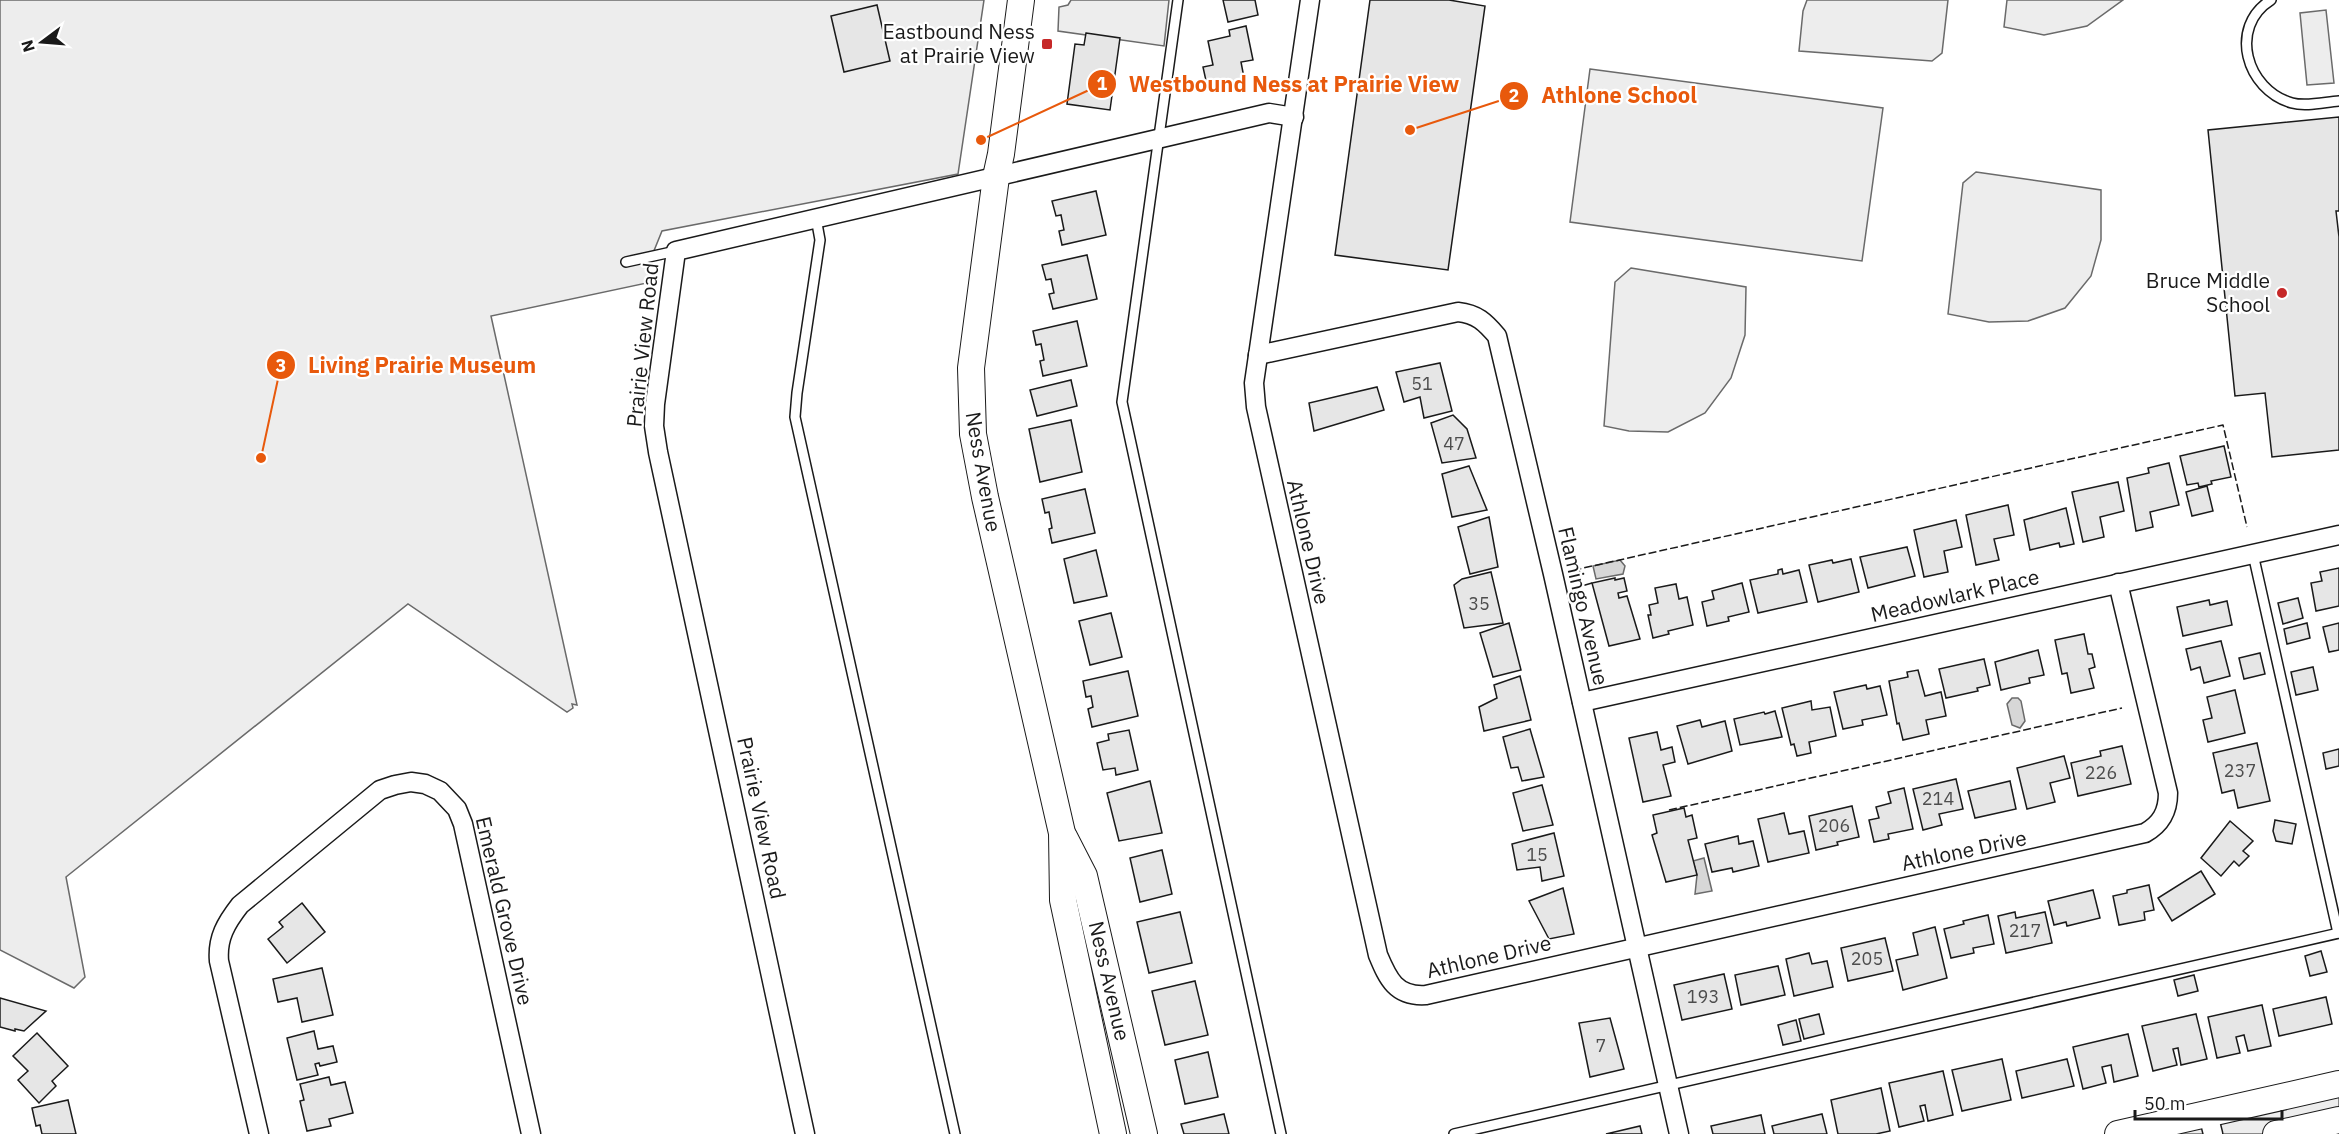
<svg xmlns="http://www.w3.org/2000/svg" width="2339" height="1134" viewBox="0 0 2339 1134" font-family="'IBM Plex Sans',sans-serif">
  <style>
    .built { fill: #ededed; stroke: #6a6a6a; stroke-width: 1.5 }
    .water { fill: #d7d7d7; stroke: #6a6a6a; stroke-width: 1.5 }
    .building { fill: #e6e6e6; stroke: #1a1a1a; stroke-width: 1.5 }
    .lines { fill: none; stroke-linecap: round; stroke-linejoin: round }
    .service-casing { stroke: #1a1a1a; stroke-width: 12 }
    .minor-casing { stroke: #1a1a1a; stroke-width: 21 }
    .secondary-casing { stroke: #1a1a1a; stroke-width: 28 }
    .service { stroke: #fff; stroke-width: 9 }
    .minor { stroke: #fff; stroke-width: 18 }
    .secondary { stroke: #fff; stroke-width: 26 }
    .fence { stroke: #1a1a1a; stroke-width: 1.5; stroke-dasharray: 8 3; stroke-linecap: butt }
    .poi-dot { fill: #c62828; stroke: #fff; stroke-width: 2 }
    .labels { text-anchor: middle; stroke-width: 4.5; stroke-linejoin: round; paint-order: stroke }
    .number-label { font-size: 18px; fill: #4d4d4d }
    .poi-label { font-size: 21px; fill: #1a1a1a; stroke: #fff; text-anchor: end }
    .street-label { font-size: 21px; fill: #1a1a1a; stroke: #fff }
    .leader { fill: none; stroke: #e8590c; stroke-width: 2 }
    .callout-dot { fill: #e8590c; stroke: #fff; stroke-width: 2 }
    .mark-label { font-size: 18px; text-anchor: middle; font-weight: bold; fill: #fff }
    .callout-label { font-size: 22px; text-anchor: middle; font-weight: bold; fill: #e8590c; stroke: #fff; stroke-width: 4.5; stroke-linejoin: round; paint-order: stroke }
  </style>
  <rect width="100%" height="100%" fill="#fff"/>
  <g class="built">
    <polygon points="0,0 984,0 958,174 662,231 649,263 647,283 491,316 577,705 572,704 573,708 567,712 408,604 66,877 85,977 74,988 0,950"/>
    <polygon points="1071,0 1169,0 1164,46 1058,31 1059,7 1068,5"/>
    <polygon points="1807,0 1948,0 1942,53 1932,61 1799,51 1803,11"/>
    <polygon points="2007,0 2123,0 2087,26 2044,35 2004,27"/>
    <polygon points="2326,10 2334,83 2307,85 2300,13"/>
    <polygon points="1590,69 1883,108 1862,261 1570,222"/>
    <polygon points="1976,172 2101,190 2101,240 2091,276 2065,308 2028,321 1989,322 1948,314 1963,183"/>
    <polygon points="1631,268 1746,287 1745,335 1731,378 1705,413 1668,432 1629,431 1604,426 1615,282"/>
    <polygon points="2339,1084 2339,1134 2118,1134"/>
  </g>
  <g class="water">
    <polygon points="1620,560 1625,566 1623,574 1596,579 1593,566"/>
    <polygon points="2012,698 2018,698 2021,701 2025,721 2020,728 2012,725 2007,704"/>
    <polygon points="1704,858 1712,891 1695,894 1697,875 1693,861"/>
  </g>
  <g class="building">
    <polygon points="1223,0 1255,0 1258,15 1228,22"/>
    <polygon points="1370,0 1449,0 1485,6 1448,270 1335,255"/>
    <polygon points="877,5 890,61 844,72 831,16"/>
    <polygon points="1246,26 1253,60 1241,62 1245,83 1208,90 1203,67 1213,65 1208,41 1230,36 1229,30"/>
    <polygon points="1086,33 1120,38 1110,110 1067,104 1075,44 1084,45"/>
    <polygon points="2339,117 2339,211 2336,211 2339,237 2339,450 2272,457 2265,393 2235,396 2208,130"/>
    <polygon points="1096,191 1106,235 1062,245 1059,231 1064,230 1061,215 1056,216 1052,201"/>
    <polygon points="1087,255 1097,299 1053,309 1049,294 1054,293 1051,279 1046,280 1042,265"/>
    <polygon points="1077,321 1087,366 1043,376 1040,361 1044,360 1041,344 1036,345 1033,331"/>
    <polygon points="1440,363 1452,411 1424,418 1420,397 1404,402 1396,372"/>
    <polygon points="1071,380 1077,406 1037,416 1030,390"/>
    <polygon points="1377,387 1384,410 1314,431 1309,403"/>
    <polygon points="1453,415 1467,429 1476,458 1442,463 1431,423"/>
    <polygon points="1071,420 1082,472 1040,482 1029,429"/>
    <polygon points="2224,446 2231,477 2211,481 2212,484 2199,487 2198,483 2187,485 2180,456"/>
    <polygon points="2169,463 2179,505 2150,512 2153,527 2136,531 2127,478 2149,473 2148,468"/>
    <polygon points="1469,466 1487,510 1452,517 1442,474"/>
    <polygon points="2118,482 2124,511 2100,517 2104,537 2083,542 2072,492"/>
    <polygon points="2207,486 2213,511 2192,516 2186,492"/>
    <polygon points="1085,489 1095,533 1052,543 1049,529 1052,528 1049,512 1045,513 1042,499"/>
    <polygon points="2008,505 2014,535 1994,539 1999,560 1976,565 1966,515"/>
    <polygon points="2066,508 2074,544 2060,547 2059,543 2030,550 2024,520"/>
    <polygon points="1489,517 1498,567 1470,574 1458,527"/>
    <polygon points="1956,520 1962,547 1944,551 1948,572 1924,577 1914,530"/>
    <polygon points="1907,547 1915,576 1868,588 1860,557"/>
    <polygon points="1096,550 1107,596 1074,603 1064,559"/>
    <polygon points="1851,559 1859,592 1818,602 1809,565 1832,560 1833,563"/>
    <polygon points="2339,568 2339,606 2316,611 2311,583 2322,581 2320,572"/>
    <polygon points="1782,569 1783,574 1799,570 1807,602 1758,613 1750,580 1778,574 1778,570"/>
    <polygon points="1491,572 1503,623 1464,628 1454,585 1462,579"/>
    <polygon points="1615,578 1615,580 1624,578 1627,591 1618,593 1619,598 1627,596 1640,639 1609,646 1592,583"/>
    <polygon points="1742,583 1749,612 1728,617 1729,621 1707,626 1702,602 1714,599 1712,591"/>
    <polygon points="1676,584 1679,599 1687,597 1693,625 1668,631 1669,634 1653,638 1648,615 1651,615 1649,605 1658,603 1655,588"/>
    <polygon points="2298,598 2303,618 2283,624 2278,603"/>
    <polygon points="2209,600 2210,605 2227,601 2232,625 2183,636 2177,607"/>
    <polygon points="1111,613 1122,657 1090,665 1079,621"/>
    <polygon points="1509,623 1521,670 1493,677 1480,633"/>
    <polygon points="2307,623 2310,638 2287,644 2284,629"/>
    <polygon points="2339,623 2339,650 2329,652 2323,627"/>
    <polygon points="2084,634 2088,654 2092,654 2095,667 2089,669 2094,688 2071,693 2067,673 2062,674 2055,640"/>
    <polygon points="2221,641 2230,676 2204,683 2200,667 2191,670 2186,649"/>
    <polygon points="2038,650 2044,675 2029,678 2030,683 2001,690 1995,662"/>
    <polygon points="2260,653 2265,674 2244,679 2239,658"/>
    <polygon points="1984,659 1990,685 1977,688 1978,691 1946,698 1939,669"/>
    <polygon points="2313,667 2318,690 2296,695 2291,672"/>
    <polygon points="1918,670 1925,696 1941,692 1946,716 1926,720 1929,734 1903,740 1899,723 1897,724 1889,681 1908,677 1907,672"/>
    <polygon points="1128,671 1138,716 1092,727 1088,709 1093,707 1091,696 1086,697 1083,681"/>
    <polygon points="1520,676 1531,720 1484,731 1479,707 1497,698 1494,685"/>
    <polygon points="1866,685 1867,689 1880,686 1887,715 1862,720 1863,725 1843,729 1834,692"/>
    <polygon points="2235,690 2245,733 2208,742 2203,720 2212,718 2207,697"/>
    <polygon points="1811,701 1812,710 1830,707 1836,736 1809,742 1811,753 1797,756 1794,744 1791,745 1782,708"/>
    <polygon points="1775,711 1782,737 1740,745 1734,719 1764,712 1765,714"/>
    <polygon points="1700,720 1702,727 1725,721 1732,751 1688,764 1677,726"/>
    <polygon points="1530,729 1544,777 1522,781 1518,767 1511,768 1503,737"/>
    <polygon points="1129,730 1138,770 1116,775 1115,768 1103,770 1097,743 1109,740 1108,734"/>
    <polygon points="1657,732 1661,750 1672,747 1675,762 1663,765 1671,796 1643,802 1629,738"/>
    <polygon points="2257,743 2270,801 2238,808 2234,790 2222,793 2213,753"/>
    <polygon points="2122,746 2131,784 2078,796 2071,763 2101,756 2100,751"/>
    <polygon points="2339,749 2339,766 2326,769 2323,753"/>
    <polygon points="2064,756 2070,778 2050,783 2055,802 2027,809 2017,768"/>
    <polygon points="1956,779 1963,809 1939,814 1942,825 1923,830 1913,789"/>
    <polygon points="1150,781 1162,833 1119,841 1107,793"/>
    <polygon points="2010,781 2016,809 1975,818 1968,791"/>
    <polygon points="1542,785 1553,825 1523,831 1513,793"/>
    <polygon points="1904,788 1913,829 1888,834 1889,839 1874,842 1869,820 1879,818 1876,807 1891,803 1888,792"/>
    <polygon points="1852,806 1859,837 1837,842 1838,845 1816,850 1809,816"/>
    <polygon points="1684,808 1686,817 1692,815 1697,838 1688,840 1697,875 1666,882 1652,835 1657,833 1653,815"/>
    <polygon points="1784,813 1789,834 1804,831 1809,853 1768,862 1758,819"/>
    <polygon points="2275,820 2296,824 2292,844 2276,841 2273,831"/>
    <polygon points="2230,821 2253,841 2243,851 2249,856 2239,866 2234,861 2221,876 2201,858"/>
    <polygon points="1554,833 1564,876 1542,881 1540,867 1517,870 1512,844"/>
    <polygon points="1738,836 1739,844 1753,841 1759,866 1733,872 1732,868 1712,872 1705,844"/>
    <polygon points="1162,850 1172,894 1140,902 1130,858"/>
    <polygon points="2201,871 2215,894 2172,921 2158,898"/>
    <polygon points="2149,885 2154,910 2144,912 2145,920 2119,925 2113,896 2127,893 2127,890"/>
    <polygon points="1563,888 1574,934 1549,939 1529,901"/>
    <polygon points="2093,890 2100,918 2067,926 2066,922 2054,925 2048,901"/>
    <polygon points="302,903 325,932 287,963 268,939 283,927 279,922"/>
    <polygon points="1180,912 1192,963 1149,973 1137,922"/>
    <polygon points="2015,912 2016,918 2045,912 2052,943 2006,953 1998,916"/>
    <polygon points="1988,915 1994,944 1973,948 1974,953 1951,958 1944,929 1964,924 1963,921"/>
    <polygon points="1935,927 1947,978 1903,990 1896,960 1918,955 1913,933"/>
    <polygon points="1885,938 1893,971 1848,981 1841,948"/>
    <polygon points="2321,951 2327,972 2310,976 2305,956"/>
    <polygon points="1809,953 1812,964 1827,961 1833,987 1794,996 1786,959"/>
    <polygon points="1778,966 1785,995 1741,1005 1735,975"/>
    <polygon points="322,968 333,1015 302,1022 297,998 278,1002 273,979"/>
    <polygon points="1724,974 1732,1009 1682,1020 1674,985"/>
    <polygon points="2194,975 2198,991 2178,996 2174,980"/>
    <polygon points="1195,981 1208,1035 1165,1045 1152,991"/>
    <polygon points="2326,997 2332,1024 2279,1036 2273,1009"/>
    <polygon points="0,998 46,1011 24,1031 15,1029 15,1031 0,1027"/>
    <polygon points="2262,1005 2271,1046 2248,1051 2244,1035 2236,1037 2240,1053 2217,1058 2208,1017"/>
    <polygon points="1819,1014 1824,1034 1804,1039 1799,1019"/>
    <polygon points="2196,1014 2207,1059 2181,1065 2178,1048 2173,1049 2177,1065 2153,1071 2142,1026"/>
    <polygon points="1610,1018 1624,1069 1590,1077 1579,1023"/>
    <polygon points="1796,1020 1801,1041 1783,1045 1778,1025"/>
    <polygon points="314,1031 318,1049 333,1046 337,1062 320,1066 319,1063 315,1064 318,1075 297,1080 287,1038"/>
    <polygon points="37,1033 68,1066 52,1081 56,1086 39,1103 18,1080 28,1071 13,1056"/>
    <polygon points="2128,1034 2138,1076 2114,1082 2111,1065 2102,1067 2106,1083 2083,1089 2073,1047"/>
    <polygon points="1208,1052 1218,1097 1185,1104 1175,1060"/>
    <polygon points="2002,1059 2011,1100 1962,1111 1952,1070"/>
    <polygon points="2067,1059 2074,1086 2022,1098 2016,1071"/>
    <polygon points="1943,1071 1953,1115 1928,1121 1925,1105 1920,1106 1924,1121 1899,1127 1889,1083"/>
    <polygon points="329,1077 331,1085 345,1082 353,1113 329,1119 331,1126 307,1131 300,1101 304,1100 300,1084"/>
    <polygon points="1881,1088 1890,1131 1876,1134 1838,1134 1831,1100"/>
    <polygon points="68,1100 76,1134 42,1134 40,1125 36,1126 32,1108"/>
    <polygon points="1224,1114 1229,1134 1184,1134 1181,1124"/>
    <polygon points="1822,1114 1827,1134 1774,1134 1772,1126"/>
    <polygon points="1761,1115 1765,1134 1713,1134 1711,1126"/>
    <polygon points="1640,1126 1642,1134 1606,1134"/>
  </g>
  <g class="lines">
    <defs>
      <g id="service">
        <polyline points="1178,0 1122,402 1281,1134"/>
        <path d="M2271 0C2228 27 2246 90 2292 103 2306 107 2325 102 2339 101"/>
        <polyline points="816,218 820,240 797,393 795,417 955,1134"/>
        <polyline points="626,262 676,251"/>
        <polyline points="2253,554 2338,933"/>
        <polyline points="1454,1134 2339,933"/>
      </g>
      <g id="minor">
        <path d="M1310 0 1254 383 1256 407 1378 955C1388 979 1396 997 1426 995L2145 833C2161 824 2168 812 2168 793L2118 583"/>
        <path d="M1258 355 1458 312C1477 314 1485 322 1497 336L1553 574 1679 1134"/>
        <polyline points="1582,702 2339,535"/>
        <polyline points="2208,1114 2213,1134"/>
        <path d="M259 1134 219 961C217 938 226 923 240 905L380 790 395 785 411 782 425 784 440 791 457 809 463 824 531 1134"/>
        <polyline points="805,1134 658,452 654,426 655,404 676,251 1269,113 1294,117"/>
      </g>
      <g id="secondary">
        <polyline points="1021,0 1001,154 996,177 971,368 973,434 985,497 1062,833 1063,900 1113,1134"/>
        <polyline points="1064,837 1084,876 1144,1134"/>
        <polyline points="2118,1134 2339,1084"/>
        <polyline points="2276,1134 2339,1120"/>
      </g>
    </defs>
    <use href="#service" class="service-casing"/>
    <use href="#minor" class="minor-casing"/>
    <use href="#secondary" class="secondary-casing"/>
    <use href="#service" class="service"/>
    <use href="#minor" class="minor"/>
    <use href="#secondary" class="secondary"/>
    <g class="fence">
      <polyline points="1592,583 1582,586 1579,569 2223,425 2247,527"/>
      <polyline points="1669,810 2122,708"/>
    </g>
  </g>
  <g class="poi-dot">
    <rect x="1041" y="38" width="12" height="12" rx="3"/>
    <circle cx="2282" cy="293" r="6"/>
  </g>
  <g class="labels">
    <g class="number-label">
      <text x="1422" y="390">51</text>
      <text x="1454" y="450">47</text>
      <text x="1479" y="610">35</text>
      <text x="2240" y="777">237</text>
      <text x="2101" y="779">226</text>
      <text x="1938" y="805">214</text>
      <text x="1834" y="832">206</text>
      <text x="1537" y="861">15</text>
      <text x="2025" y="937">217</text>
      <text x="1867" y="965">205</text>
      <text x="1703" y="1003">193</text>
      <text x="1601" y="1052">7</text>
    </g>
    <g class="poi-label">
      <text x="1035" y="39">Eastbound Ness<tspan x="1035" dy="24">at Prairie View</tspan></text>
      <text x="2270" y="288">Bruce Middle<tspan x="2270" dy="24">School</tspan></text>
    </g>
    <g class="street-label">
      <text transform="translate(643 345) rotate(-84)" y="7">Prairie View Road</text>
      <text transform="translate(983 472) rotate(80)" y="7">Ness Avenue</text>
      <text transform="translate(1308 542) rotate(77)" y="7">Athlone Drive</text>
      <text transform="translate(1955 596) rotate(-13)" y="7">Meadowlark Place</text>
      <text transform="translate(1583 606) rotate(77)" y="7">Flamingo Avenue</text>
      <text transform="translate(761 818) rotate(78)" y="7">Prairie View Road</text>
      <text transform="translate(1964 851) rotate(-12)" y="7">Athlone Drive</text>
      <text transform="translate(504 911) rotate(77)" y="7">Emerald Grove Drive</text>
      <text transform="translate(1489 957) rotate(-13)" y="7">Athlone Drive</text>
      <text transform="translate(1109 981) rotate(77)" y="7">Ness Avenue</text>
    </g>
  </g>
  <path class="leader" d="M981 140L1102 84M1410 130L1514 96M261 458L281 365"/>
  <g class="callout-dot">
    <circle cx="981" cy="140" r="6"/>
    <circle cx="1410" cy="130" r="6"/>
    <circle cx="261" cy="458" r="6"/>
    <circle cx="1102" cy="84" r="15"/>
    <circle cx="1514" cy="96" r="15"/>
    <circle cx="281" cy="365" r="15"/>
  </g>
  <g class="mark-label">
    <text x="1102" y="90">1</text>
    <text x="1514" y="102">2</text>
    <text x="281" y="372">3</text>
  </g>
  <g class="callout-label">
    <text x="1294" y="92">Westbound Ness at Prairie View</text>
    <text x="1619" y="103">Athlone School</text>
    <text x="422" y="373">Living Prairie Museum</text>
  </g>
  <g transform="translate(42 42) rotate(254)" stroke="#ffffff" stroke-width="4.5" paint-order="stroke">
  <path d="M0-4.5L10 22L0 15L-10 22Z" fill="#1a1a1a"/>
  <text y="-9" font-size="16" font-weight="bold" text-anchor="middle" fill="#1a1a1a">N</text>
  </g>
  <path d="M2135 1110v9h147v-9" fill="none" stroke="#1a1a1a" stroke-width="3"/>
  <text x="2144" y="1110" font-size="18" fill="#1a1a1a" stroke="#ffffff" stroke-width="4.5" paint-order="stroke">50 m</text>
</svg>
